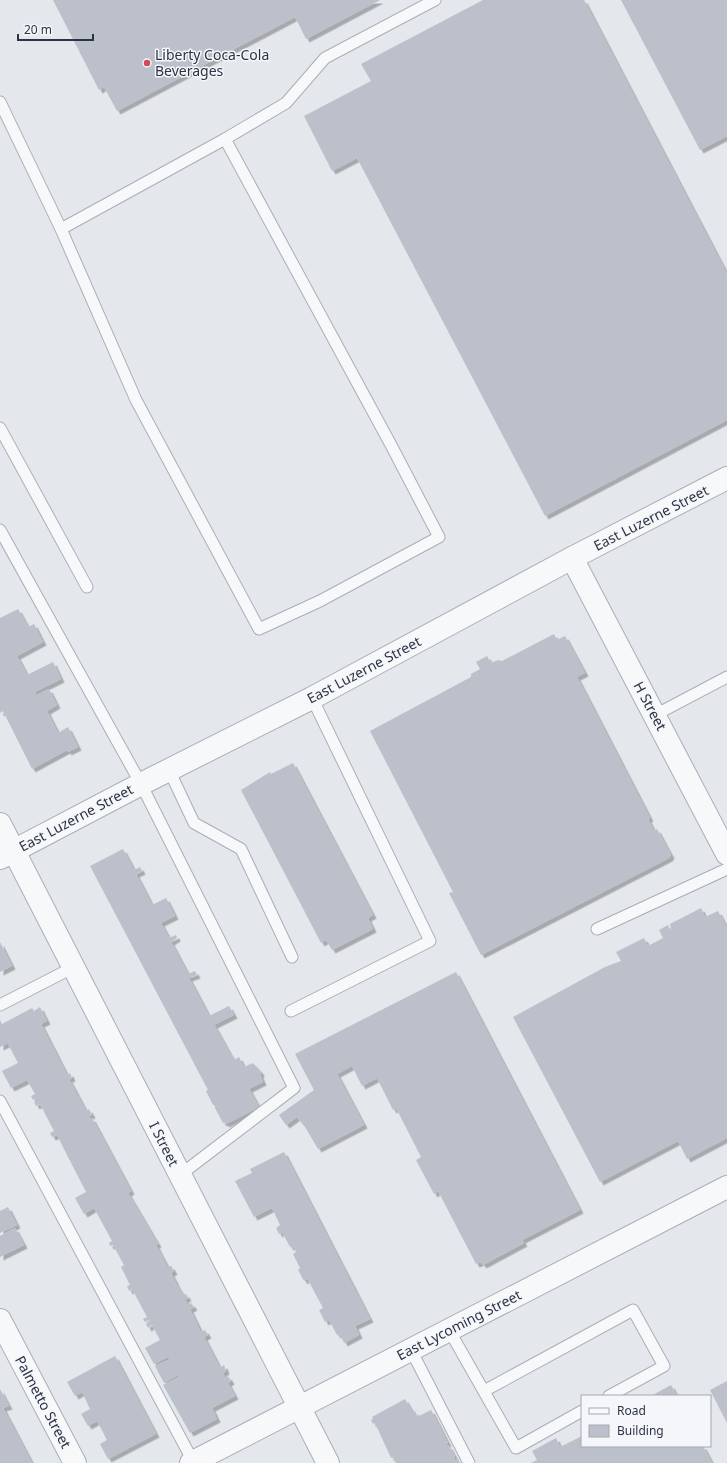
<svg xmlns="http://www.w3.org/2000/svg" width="727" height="1463" viewBox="0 0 727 1463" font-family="'Noto Sans',sans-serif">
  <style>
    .building { fill: #bbc0ca; filter: url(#shadow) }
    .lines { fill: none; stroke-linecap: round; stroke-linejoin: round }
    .service-casing { stroke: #a9aeb7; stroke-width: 13 }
    .minor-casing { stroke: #a9aeb7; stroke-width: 24 }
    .service { stroke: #f7f8fa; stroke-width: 11 }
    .minor { stroke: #f7f8fa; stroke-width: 22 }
    .poi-dot { fill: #d1495b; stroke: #f4f6f9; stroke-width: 1.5 }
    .labels { text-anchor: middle; stroke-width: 3; stroke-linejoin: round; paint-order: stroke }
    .poi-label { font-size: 14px; fill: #2b3445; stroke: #f4f6f9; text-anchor: start }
    .street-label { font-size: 14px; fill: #2b3445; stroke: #f4f6f9 }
  </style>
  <defs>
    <filter id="shadow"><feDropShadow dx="3.5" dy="3.5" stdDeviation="0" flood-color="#0004"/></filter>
  </defs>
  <rect width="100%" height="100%" fill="#e4e7ec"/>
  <g class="building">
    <polygon points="53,0 380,0 306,39 295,17 117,111 104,87 99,90"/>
    <polygon points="483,0 584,0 727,274 727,420 545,516 357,158 332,171 304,116 371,81 361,64"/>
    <polygon points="621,0 727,0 727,136 700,150"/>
    <polygon points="18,609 28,627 34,624 43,642 17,656 27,675 53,662 61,679 35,692 36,694 20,703 49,689 57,705 47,711 58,733 68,727 78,747 68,752 67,750 32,769 3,711 0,713 0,618"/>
    <polygon points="554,634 557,640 565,636 585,673 577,677 650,818 648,819 654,831 657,829 671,855 669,858 481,955 449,893 453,892 370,731 471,677 471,674 480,669 476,662 487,656 491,663 498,660 502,661"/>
    <polygon points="293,763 373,915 368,918 373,929 332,950 326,940 321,943 241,790 270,772 271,774"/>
    <polygon points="123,849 134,870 140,867 142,871 136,874 152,905 166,898 175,916 161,923 169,938 176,935 177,938 171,942 188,974 195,971 197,975 189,978 209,1016 229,1006 234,1015 214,1025 229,1052 234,1060 239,1057 244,1067 253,1063 261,1072 260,1075 263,1082 249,1089 259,1107 226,1124 225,1122 223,1123 215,1108 215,1105 213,1105 206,1091 208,1090 90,866"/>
    <polygon points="701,908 705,917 718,911 727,928 727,1138 687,1159 678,1141 600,1182 513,1017 605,967 621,961 616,952 644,938 648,946 663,938 659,930 668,925 672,933 670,924"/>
    <polygon points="0,942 12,966 0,972"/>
    <polygon points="456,972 580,1210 522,1240 524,1243 483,1265 481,1262 476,1264 438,1191 434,1194 416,1160 421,1157 396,1108 393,1110 377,1078 362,1086 352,1066 337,1074 364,1125 318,1149 305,1127 297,1117 286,1125 279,1115 314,1090 295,1054"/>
    <polygon points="40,1007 47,1021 41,1024 67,1075 70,1073 72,1078 69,1079 86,1111 89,1109 92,1115 89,1116 90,1119 92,1118 131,1191 128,1193 158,1244 156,1245 167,1266 171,1266 174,1271 171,1273 177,1285 183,1295 186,1294 188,1298 185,1299 188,1305 191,1303 194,1307 190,1309 201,1332 205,1330 208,1335 204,1337 220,1368 224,1365 226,1371 223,1373 225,1378 228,1376 231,1381 228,1383 235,1396 212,1408 217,1419 190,1433 163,1385 179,1377 178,1375 164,1383 155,1366 170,1359 168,1357 154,1364 145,1348 160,1340 152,1325 148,1328 146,1324 150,1322 149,1320 145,1322 143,1319 147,1317 132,1289 129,1291 127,1286 130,1285 121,1267 124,1265 113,1245 110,1246 109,1243 112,1241 94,1208 84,1214 75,1198 86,1192 67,1155 57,1135 52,1137 50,1133 54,1131 40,1104 36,1106 34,1102 38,1100 37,1098 33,1100 31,1096 35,1094 27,1080 11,1088 2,1071 18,1063 8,1044 17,1039 0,1047 0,1020 2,1024 32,1008 34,1011"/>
    <polygon points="284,1152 370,1319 355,1326 359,1335 344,1343 340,1334 337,1335 329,1320 325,1322 319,1310 323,1308 316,1295 307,1278 304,1281 298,1270 300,1268 293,1254 296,1252 293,1246 290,1247 282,1232 279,1234 276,1228 280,1225 272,1208 254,1217 235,1181 252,1173 250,1169"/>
    <polygon points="8,1207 17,1225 0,1233 0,1211"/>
    <polygon points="15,1228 24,1245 0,1257 0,1236"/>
    <polygon points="115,1356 156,1434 108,1459 100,1444 107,1440 97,1421 88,1426 81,1414 90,1409 82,1392 75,1396 67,1382"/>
    <polygon points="727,1381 727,1423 710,1390"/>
    <polygon points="671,1385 677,1396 651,1396"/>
    <polygon points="0,1389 9,1406 3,1408 32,1463 0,1463"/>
    <polygon points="405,1399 413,1413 415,1411 417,1415 415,1417 415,1418 431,1410 448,1443 445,1445 449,1446 455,1457 454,1461 458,1459 460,1463 396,1463 393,1457 391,1458 375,1423 373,1424 371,1420 373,1419 372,1417"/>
    <polygon points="582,1436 582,1446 703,1446 712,1463 531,1463 537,1460 532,1451 556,1438 560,1447"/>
  </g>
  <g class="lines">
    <defs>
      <g id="service">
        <polyline points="0,102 61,229 225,139 286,103 325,58 435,0"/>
        <polyline points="61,229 136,400 259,629 320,601 439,537 391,445 225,139"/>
        <polyline points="0,428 87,587"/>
        <polyline points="0,530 141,784 294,1088 180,1175"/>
        <polyline points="655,715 727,677"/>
        <polyline points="169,770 194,823 241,849 292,957"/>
        <polyline points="597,929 727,869"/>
        <polyline points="0,1005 74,967"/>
        <polyline points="291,1011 430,941 312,698"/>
        <polyline points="0,1101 194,1463"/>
        <polyline points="449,1330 516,1448 582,1411"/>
        <polyline points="411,1350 469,1463"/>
        <polyline points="484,1391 633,1310 664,1366 609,1396"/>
      </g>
      <g id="minor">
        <polyline points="572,558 727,854"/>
        <polyline points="0,824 328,1463"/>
        <polyline points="0,858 141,784 312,698 572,558 727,478"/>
        <polyline points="0,1320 75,1463"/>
        <polyline points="191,1463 727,1187"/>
      </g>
    </defs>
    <use href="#service" class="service-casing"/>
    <use href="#minor" class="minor-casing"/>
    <use href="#service" class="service"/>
    <use href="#minor" class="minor"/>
  </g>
  <circle class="poi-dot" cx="147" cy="63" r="4"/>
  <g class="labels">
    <g class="poi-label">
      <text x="155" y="60">Liberty Coca-Cola<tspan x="155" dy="16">Beverages</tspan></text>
    </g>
    <g class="street-label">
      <text transform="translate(651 518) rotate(-27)" y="5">East Luzerne Street</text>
      <text transform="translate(364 670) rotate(-28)" y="5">East Luzerne Street</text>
      <text transform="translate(650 706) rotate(62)" y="5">H Street</text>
      <text transform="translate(76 818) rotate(-28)" y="5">East Luzerne Street</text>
      <text transform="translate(164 1144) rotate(63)" y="5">I Street</text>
      <text transform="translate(459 1325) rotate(-27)" y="5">East Lycoming Street</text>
      <text transform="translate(43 1402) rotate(62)" y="5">Palmetto Street</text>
    </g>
  </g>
  <rect x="581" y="1395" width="130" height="52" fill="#f4f6f9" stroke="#a4a8b1"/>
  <rect x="589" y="1408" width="20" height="6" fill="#f7f8fa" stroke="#a4a8b1"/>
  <text x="617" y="1415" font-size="12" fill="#2b3445">Road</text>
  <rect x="589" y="1425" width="20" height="12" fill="#bbc0ca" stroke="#a4a8b1"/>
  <text x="617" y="1435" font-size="12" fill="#2b3445">Building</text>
  <path d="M18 34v6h75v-6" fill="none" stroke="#2b3445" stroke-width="2"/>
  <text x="24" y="34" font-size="12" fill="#2b3445" stroke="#f4f6f9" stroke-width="3" paint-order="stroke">20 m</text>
</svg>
